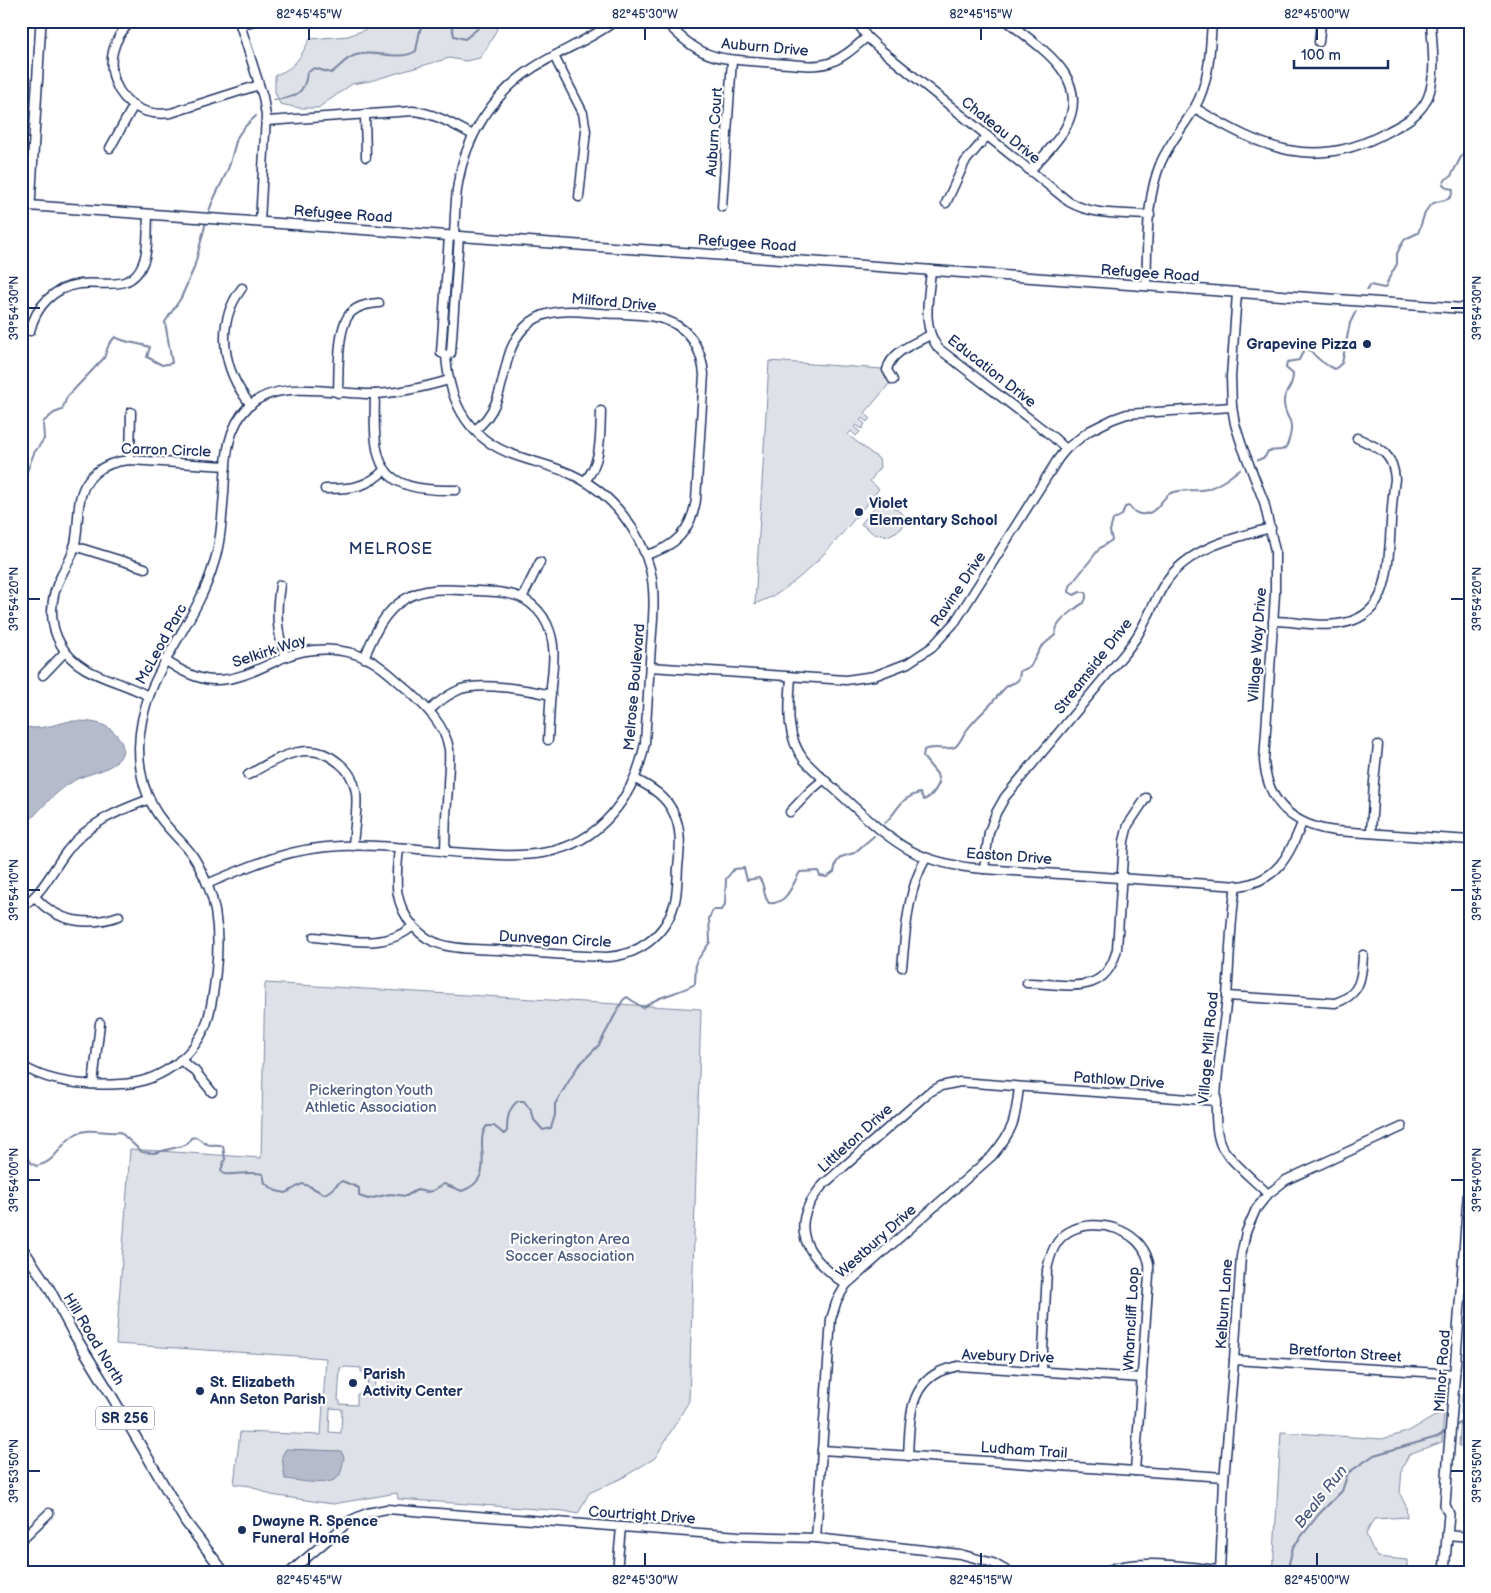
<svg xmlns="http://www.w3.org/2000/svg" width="1491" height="1593" viewBox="0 0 1491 1593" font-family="'Balsamiq Sans',sans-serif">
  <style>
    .green { fill: #dee1e7; stroke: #7c88a2; fill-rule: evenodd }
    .water { fill: #b5bbca; stroke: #77839f }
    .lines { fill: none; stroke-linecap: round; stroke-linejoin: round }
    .stream { stroke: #77839f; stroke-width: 2 }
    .minor-casing { stroke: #1b2f5e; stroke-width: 11 }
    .major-casing { stroke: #1b2f5e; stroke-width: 12 }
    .minor { stroke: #fff; stroke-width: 8 }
    .major { stroke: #fff; stroke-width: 9 }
    .ticks { fill: none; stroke: #1b2f5e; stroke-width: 2 }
    .poi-dot { fill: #1b2f5e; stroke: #fff; stroke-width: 2 }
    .labels { text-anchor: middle; stroke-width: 4.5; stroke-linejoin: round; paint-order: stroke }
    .shield { fill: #fff; stroke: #5f6d8e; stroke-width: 1 }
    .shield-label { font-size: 14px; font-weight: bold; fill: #1b2f5e }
    .street-label { font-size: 15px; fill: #1b2f5e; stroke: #fff }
    .poi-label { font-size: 15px; font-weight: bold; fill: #1b2f5e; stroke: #fff; text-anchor: start }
    .park-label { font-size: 15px; fill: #4c5c80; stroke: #fff }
    .neighbourhood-label { font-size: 16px; letter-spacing: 1px; fill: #1b2f5e; stroke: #fff }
    .water-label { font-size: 16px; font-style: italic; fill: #49597e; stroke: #fff }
    .neatline { fill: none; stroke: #1b2f5e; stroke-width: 2 }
    .ticks-label { font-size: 12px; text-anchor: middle; fill: #1b2f5e }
  </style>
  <rect width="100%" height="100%" fill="#fff"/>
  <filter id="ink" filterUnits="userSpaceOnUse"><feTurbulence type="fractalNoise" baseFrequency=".02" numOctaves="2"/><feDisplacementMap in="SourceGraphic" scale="10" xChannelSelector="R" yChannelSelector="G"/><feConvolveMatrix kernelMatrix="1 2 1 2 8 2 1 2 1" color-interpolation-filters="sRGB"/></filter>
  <g filter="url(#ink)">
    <g class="green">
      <path d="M388 21H501L488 46 480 58 465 61 449 58 370 81 352 84 318 108H300L280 104 275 92V75C296 68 299 58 310 39L348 36Z"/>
      <path d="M769 361 883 369 890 383 865 413 870 418 867 422 862 418 860 420 865 424 862 429 856 425 854 427 860 432 856 436 851 431 848 435 879 459 880 467 870 481 879 489C849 525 819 566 780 592 773 597 763 600 755 604Z"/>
      <polygon points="879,501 885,501 908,518 901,529 888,536 874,534 861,524"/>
      <path d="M265 983 701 1009 689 1401 655 1458 622 1478 589 1493 578 1514 564 1511 398 1499 397 1493 333 1504 271 1495 251 1486 234 1484 240 1432 321 1435 326 1358 116 1344 130 1149 261 1158ZM346 1367 361 1368V1372H368L367 1392H360V1394H357V1405L340 1404V1401L338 1400 340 1368ZM376 1371 389 1372 387 1394 374 1393ZM330 1408 342 1409 341 1433 329 1432Z"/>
      <polygon points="1470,1387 1470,1446 1459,1446 1462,1395"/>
      <polygon points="1444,1411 1442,1442 1409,1454 1402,1469 1400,1494 1406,1506 1407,1517 1374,1519 1366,1534 1372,1548 1378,1557 1407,1560 1407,1572 1273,1572 1281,1432 1382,1439 1407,1432"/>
    </g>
    <g class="water">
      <path d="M70 721C80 721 90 721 100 724 115 728 132 748 117 761 106 772 88 773 75 780 53 793 38 812 21 830V726C38 731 53 725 70 721Z"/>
      <path d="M286 1449 341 1451 344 1457C343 1462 342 1471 339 1476 330 1488 298 1480 285 1479L282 1456Z"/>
    </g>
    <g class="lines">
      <g class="stream">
        <polyline points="449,21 452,26 454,36 465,39 487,21"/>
        <path d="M274 100C293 98 305 95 307 73L314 68 331 73C341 66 348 55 361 54 378 51 401 61 416 51L420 30 424 21"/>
        <path d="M208 215C212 198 223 183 229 166 232 158 235 142 238 136 243 128 249 122 256 116"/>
        <path d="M1367 290 1370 285 1384 288 1386 287 1389 278 1397 264V254L1400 247 1405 239 1418 233C1422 224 1424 209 1432 204 1441 198 1452 204 1453 189L1447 188 1443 184 1446 179 1451 176 1461 157 1470 146"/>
        <path d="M1258 460 1265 457 1268 451 1281 450 1286 448C1289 440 1293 430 1290 421 1287 415 1284 410 1284 403 1283 390 1293 390 1293 374L1286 368 1287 362 1299 360 1304 350H1310C1317 359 1325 365 1335 369L1342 363 1350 323 1356 311"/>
        <path d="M21 480 26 474 34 453 44 439 43 422 54 413 62 410 67 397 104 358 109 344 115 337C126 343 138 343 150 347L147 357 162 365 172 363 165 322 181 298 194 268 206 222"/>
        <path d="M885 823C899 810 899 798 920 793L924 800C931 797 936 790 939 783L937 774 923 757 924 750C934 745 945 751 955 747 959 744 962 738 964 734 971 723 981 714 990 705 995 699 1001 692 1006 687 1015 680 1019 686 1020 671L1030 667 1041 647 1055 635C1056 634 1056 628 1057 627 1059 621 1079 605 1084 603L1086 598V592H1080L1074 595 1069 592 1070 586 1100 548 1112 540 1110 531 1113 520 1122 515 1125 507 1129 506C1134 513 1141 516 1149 513 1158 510 1162 499 1169 494 1179 488 1197 492 1207 489 1220 485 1230 477 1240 469"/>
        <path d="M21 1153 26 1155 30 1162 36 1166C58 1162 58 1144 76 1134 90 1127 105 1134 120 1132L142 1152 154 1153 182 1146 187 1144 191 1138 196 1137C201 1140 205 1145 211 1145 216 1145 218 1144 223 1146L225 1159 221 1170 224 1174C237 1175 250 1171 263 1174L265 1183 276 1191 286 1193 302 1184 309 1186 324 1194C331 1192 335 1185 342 1181L359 1188V1196L368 1199 390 1194 406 1196 417 1190 427 1192 432 1191 444 1184 462 1191C499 1178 472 1143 487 1126H494L504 1134 507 1131C507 1120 508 1108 518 1101H524L532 1112 534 1120 543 1130 551 1128 555 1115V1104L578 1066 599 1045 623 1000 627 997 643 1008C658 995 678 994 695 984L696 962 710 942 709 918 713 910H722L725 904 726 879 734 869 744 868 747 880 759 878C766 886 762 895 769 903 787 905 792 885 800 872L818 871 820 876 827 877 834 872 836 863 841 857 854 853 874 836"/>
        <polyline points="1456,1426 1470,1415"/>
        <polyline points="1287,1572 1293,1547 1319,1514 1342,1491 1348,1473 1374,1455 1437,1437 1446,1431"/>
      </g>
      <defs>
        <g id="minor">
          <path d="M132 21C91 56 116 121 171 113L259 85"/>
          <polyline points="239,21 263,97 266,116 260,222"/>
          <path d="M665 21C704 64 722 58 776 63 793 64 812 68 829 63 844 58 856 46 867 37"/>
          <path d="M856 21 867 37 880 49 1069 202C1094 216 1122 213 1150 215"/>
          <path d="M1007 21C1040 48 1092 77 1066 127 1057 143 1042 157 1030 171"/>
          <polyline points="240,25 254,21"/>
          <polyline points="1319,42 1321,21"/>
          <polyline points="554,56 583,113 586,131 579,197"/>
          <path d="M1195 108C1261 148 1315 173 1389 131 1405 123 1421 114 1428 97 1437 74 1432 45 1431 21"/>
          <polyline points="365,114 366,157"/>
          <path d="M267 121 413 111C435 113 454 125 473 135"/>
          <polyline points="110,148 134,105"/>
          <polyline points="946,203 965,162 987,136"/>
          <polyline points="722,207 732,60"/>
          <polyline points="449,236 441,353 446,355 451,353 459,236"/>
          <path d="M454 236C455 218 455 200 458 183 466 136 493 94 533 68 559 51 590 40 615 21"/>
          <path d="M931 270C929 297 921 325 938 348L1053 437 1066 449"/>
          <path d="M1146 286C1148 245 1145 200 1161 162 1170 142 1185 125 1195 107 1210 80 1210 50 1212 21"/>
          <path d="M242 288C214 325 223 371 251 405"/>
          <path d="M1237 293 1231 377 1232 407 1235 424 1242 446 1264 502 1275 551V594L1264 761C1268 804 1294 826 1336 831L1470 840"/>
          <path d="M30 331C36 306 54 287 80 284 104 281 131 293 143 263 149 249 147 229 148 214"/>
          <path d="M893 380 887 370C891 351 916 343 930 335"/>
          <path d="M338 393C339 373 336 323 353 311 360 305 370 304 379 303"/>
          <path d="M375 394C373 465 376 492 456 490"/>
          <path d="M475 430C512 401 496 356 525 327 532 320 541 315 551 313 567 309 584 312 600 313 625 315 656 312 678 326 695 337 702 355 704 374L696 500C691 531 675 547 646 555"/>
          <polyline points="130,460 131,412"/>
          <path d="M585 481C602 461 600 436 601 411"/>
          <path d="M325 489C349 489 368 488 385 469"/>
          <polyline points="74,546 145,568"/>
          <path d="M280 585C276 610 276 633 286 657"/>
          <polyline points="522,598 540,562"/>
          <path d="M1273 621C1295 621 1316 627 1338 624 1386 618 1387 578 1390 540 1391 520 1392 499 1395 479 1393 452 1379 448 1357 438"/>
          <path d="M364 658C374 635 383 612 405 599 428 585 454 590 479 591 494 592 510 592 524 599 534 605 542 613 547 624 557 645 553 665 551 687 550 705 549 723 548 740"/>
          <path d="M165 660C179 670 195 679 213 680 239 681 262 667 285 657 312 646 344 647 370 660 385 668 396 680 409 691 426 707 445 725 449 749 450 762 448 775 448 787 446 809 445 830 445 852"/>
          <polyline points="650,667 846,680 874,676 908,663 932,647 955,622 1058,459 1066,449 1089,431 1113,419 1127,414 1232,407"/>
          <polyline points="43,675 65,652"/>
          <path d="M791 677C789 707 785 735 804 760 819 776 836 790 852 805 898 847 920 864 984 869L1239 886C1278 881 1289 855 1302 823"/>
          <path d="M148 696C119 679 79 677 61 645 48 623 50 598 61 576 65 568 70 560 73 552 78 537 77 522 79 506 82 477 102 462 130 460L226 466"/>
          <path d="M429 711C438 702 449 694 461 689 482 682 530 690 551 695"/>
          <path d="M248 775C276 759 309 737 339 763 348 770 354 780 356 792 358 810 354 828 353 846"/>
          <polyline points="790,812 810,791 824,779"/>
          <polyline points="1371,833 1374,781 1378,745"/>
          <path d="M399 848C396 879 392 902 414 927 422 936 431 942 443 945 461 950 481 949 499 950 535 953 570 956 606 957 637 956 665 936 674 905 678 893 677 880 678 867 680 850 682 830 674 814 667 797 651 787 635 779"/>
          <path d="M984 869 989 832 996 813 1005 797 1125 653C1130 646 1136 639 1140 631 1149 616 1155 599 1165 583 1188 548 1233 538 1271 528"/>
          <path d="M207 884C254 864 289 848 341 846 382 844 424 850 465 853 521 857 572 861 612 814 630 793 640 770 645 743 647 710 649 677 651 645 653 620 656 594 650 569 640 531 613 495 577 477 558 467 537 463 517 456 468 440 449 403 446 355"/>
          <path d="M1236 885C1230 922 1230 959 1227 996 1224 1029 1207 1121 1222 1147 1231 1162 1255 1181 1268 1194"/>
          <path d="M35 897C57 922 87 927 119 916"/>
          <path d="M21 907C42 895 52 870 67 851 88 823 117 811 150 799"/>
          <path d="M314 937C348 940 386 950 413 926"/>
          <path d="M902 967C906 930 907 891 926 858"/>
          <path d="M1027 983C1066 983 1105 999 1117 949L1124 841 1128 825 1146 798"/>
          <path d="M1227 996 1335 1003C1360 995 1362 979 1363 955"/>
          <polyline points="180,1060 195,1071 212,1092"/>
          <path d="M21 1065C50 1084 88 1086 121 1084 157 1083 192 1059 206 1025 212 1008 214 989 216 971 219 942 219 913 208 886 203 874 198 862 190 852 179 838 164 826 155 810 144 792 139 769 139 748 140 674 195 630 214 563 221 541 222 517 224 493 226 463 225 430 248 407 279 377 336 395 375 394 400 393 425 387 449 380"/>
          <polyline points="93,1084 100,1023"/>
          <path d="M846 1285C806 1256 785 1226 824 1184L928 1093 941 1086 960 1082 1217 1101"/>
          <polyline points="1234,1360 1455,1374"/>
          <path d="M1042 1370 1047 1270C1050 1255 1055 1239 1070 1231 1096 1217 1140 1229 1148 1260 1150 1264 1149 1270 1149 1275L1135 1471"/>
          <polyline points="822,1450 1224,1477"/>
          <path d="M908 1456C910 1425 907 1388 939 1372 945 1369 952 1368 958 1366L1142 1378"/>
          <polyline points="1447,1535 1470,1537"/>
          <path d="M816 1538 831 1319 837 1300 846 1285 992 1156C1015 1128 1015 1121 1019 1087"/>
          <polyline points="21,1540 49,1513"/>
          <polyline points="290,1572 351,1520 367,1513 387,1509 739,1536 816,1538 960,1554 993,1563 1009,1572"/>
          <polyline points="617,1572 621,1527"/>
          <path d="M1104 1572C1132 1557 1188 1567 1220 1570"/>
          <polyline points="1220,1572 1224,1480 1234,1360 1241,1256 1246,1232 1256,1209 1268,1194 1286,1180 1402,1127"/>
        </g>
        <g id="major">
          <polyline points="21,205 1470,309"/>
          <polyline points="30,205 41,21"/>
          <polyline points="21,1246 49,1288 72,1331 110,1393 185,1521 224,1572"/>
          <polyline points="1444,1572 1449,1514 1445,1505 1448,1462 1470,1172"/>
        </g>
      </defs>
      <use href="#minor" class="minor-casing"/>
      <use href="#major" class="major-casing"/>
      <use href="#minor" class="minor"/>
      <use href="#major" class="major"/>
    </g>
  </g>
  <path class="ticks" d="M309 28V40M645 28V40M981 28V40M1317 28V40M28 308H40M1451 308H1464M28 599H40M1451 599H1464M28 890H40M1451 890H1464M28 1180H40M1451 1180H1464M28 1471H40M1451 1471H1464M309 1553V1566M645 1553V1566M981 1553V1566M1317 1553V1566"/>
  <g class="poi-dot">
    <circle cx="1367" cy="344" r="5"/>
    <circle cx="859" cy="512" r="5"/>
    <circle cx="353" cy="1383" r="5"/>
    <circle cx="200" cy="1391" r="5"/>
    <circle cx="242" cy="1530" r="5"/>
  </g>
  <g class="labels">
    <rect class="shield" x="96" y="1406.5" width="58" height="23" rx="4"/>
    <g class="shield-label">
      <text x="125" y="1423">SR 256</text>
    </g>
    <g class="street-label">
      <text transform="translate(765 47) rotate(5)" y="5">Auburn Drive</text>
      <text transform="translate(1001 130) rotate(39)" y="5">Chateau Drive</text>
      <text transform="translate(714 132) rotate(-86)" y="5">Auburn Court</text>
      <text transform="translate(343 214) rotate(4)" y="5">Refugee Road</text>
      <text transform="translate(747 243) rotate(4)" y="5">Refugee Road</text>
      <text transform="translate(1150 273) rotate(4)" y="5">Refugee Road</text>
      <text transform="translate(614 302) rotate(5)" y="5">Milford Drive</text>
      <text transform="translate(992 371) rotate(38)" y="5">Education Drive</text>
      <text transform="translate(166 450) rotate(2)" y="5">Carron Circle</text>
      <text transform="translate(958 589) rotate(-56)" y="5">Ravine Drive</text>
      <text transform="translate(161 644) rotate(-61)" y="5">McLeod Parc</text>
      <text transform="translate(1257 645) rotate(-86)" y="5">Village Way Drive</text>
      <text transform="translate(269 651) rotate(-18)" y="5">Selkirk Way</text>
      <text transform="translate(1093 666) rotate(-52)" y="5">Streamside Drive</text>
      <text transform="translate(634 687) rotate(-85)" y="5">Melrose Boulevard</text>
      <text transform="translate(1009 856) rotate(4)" y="5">Easton Drive</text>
      <text transform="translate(555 939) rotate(3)" y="5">Dunvegan Circle</text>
      <text transform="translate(1208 1048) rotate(-85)" y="5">Village Mill Road</text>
      <text transform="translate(1119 1080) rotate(4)" y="5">Pathlow Drive</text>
      <text transform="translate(855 1138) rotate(-42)" y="5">Littleton Drive</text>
      <text transform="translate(876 1241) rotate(-42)" y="5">Westbury Drive</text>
      <text transform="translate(1224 1304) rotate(-86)" y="5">Kelburn Lane</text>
      <text transform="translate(1131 1319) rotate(-87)" y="5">Wharncliff Loop</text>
      <text transform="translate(94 1339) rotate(59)" y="5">Hill Road North</text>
      <text transform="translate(1345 1353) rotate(4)" y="5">Bretforton Street</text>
      <text transform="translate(1008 1356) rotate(2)" y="5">Avebury Drive</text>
      <text transform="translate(1442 1371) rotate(-86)" y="5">Milnor Road</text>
      <text transform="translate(1024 1450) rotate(4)" y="5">Ludham Trail</text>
      <text transform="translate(642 1515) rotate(4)" y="5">Courtright Drive</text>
    </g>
    <g class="poi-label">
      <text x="1357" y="349" text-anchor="end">Grapevine Pizza</text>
      <text x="869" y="508">Violet<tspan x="869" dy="17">Elementary School</tspan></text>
      <text x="363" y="1379">Parish<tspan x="363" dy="17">Activity Center</tspan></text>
      <text x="210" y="1387">St. Elizabeth<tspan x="210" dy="17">Ann Seton Parish</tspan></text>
      <text x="252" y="1526">Dwayne R. Spence<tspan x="252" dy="17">Funeral Home</tspan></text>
    </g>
    <g class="park-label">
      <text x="371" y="1095">Pickerington Youth<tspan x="371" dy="17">Athletic Association</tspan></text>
      <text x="570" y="1244">Pickerington Area<tspan x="570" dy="17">Soccer Association</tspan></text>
    </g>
    <g class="neighbourhood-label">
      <text x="391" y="554">MELROSE</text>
    </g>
    <g class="water-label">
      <text transform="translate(1320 1496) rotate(-52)" y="6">Beals Run</text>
    </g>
  </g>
  <rect width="1491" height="1593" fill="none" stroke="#fff" stroke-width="55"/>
  <path d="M1294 60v8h94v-8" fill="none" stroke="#1b2f5e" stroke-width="2.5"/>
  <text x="1301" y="60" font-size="15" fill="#1b2f5e" stroke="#ffffff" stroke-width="4" paint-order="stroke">100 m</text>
  <rect x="28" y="28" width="1436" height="1538" class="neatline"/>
  <g class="ticks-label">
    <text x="309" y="18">82°45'45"W</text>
    <text x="645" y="18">82°45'30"W</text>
    <text x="981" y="18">82°45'15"W</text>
    <text x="1317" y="18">82°45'00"W</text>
    <text transform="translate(14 308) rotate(-90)" y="4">39°54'30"N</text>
    <text transform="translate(1477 308) rotate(-90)" y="4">39°54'30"N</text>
    <text transform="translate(14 599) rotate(-90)" y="4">39°54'20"N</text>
    <text transform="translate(1477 599) rotate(-90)" y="4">39°54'20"N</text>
    <text transform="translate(14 890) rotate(-90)" y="4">39°54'10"N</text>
    <text transform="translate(1477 890) rotate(-90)" y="4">39°54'10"N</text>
    <text transform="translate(14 1180) rotate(-90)" y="4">39°54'00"N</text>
    <text transform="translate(1477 1180) rotate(-90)" y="4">39°54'00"N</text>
    <text transform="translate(14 1471) rotate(-90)" y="4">39°53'50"N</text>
    <text transform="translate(1477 1471) rotate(-90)" y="4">39°53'50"N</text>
    <text x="309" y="1584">82°45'45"W</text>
    <text x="645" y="1584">82°45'30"W</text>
    <text x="981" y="1584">82°45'15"W</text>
    <text x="1317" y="1584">82°45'00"W</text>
  </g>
</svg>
